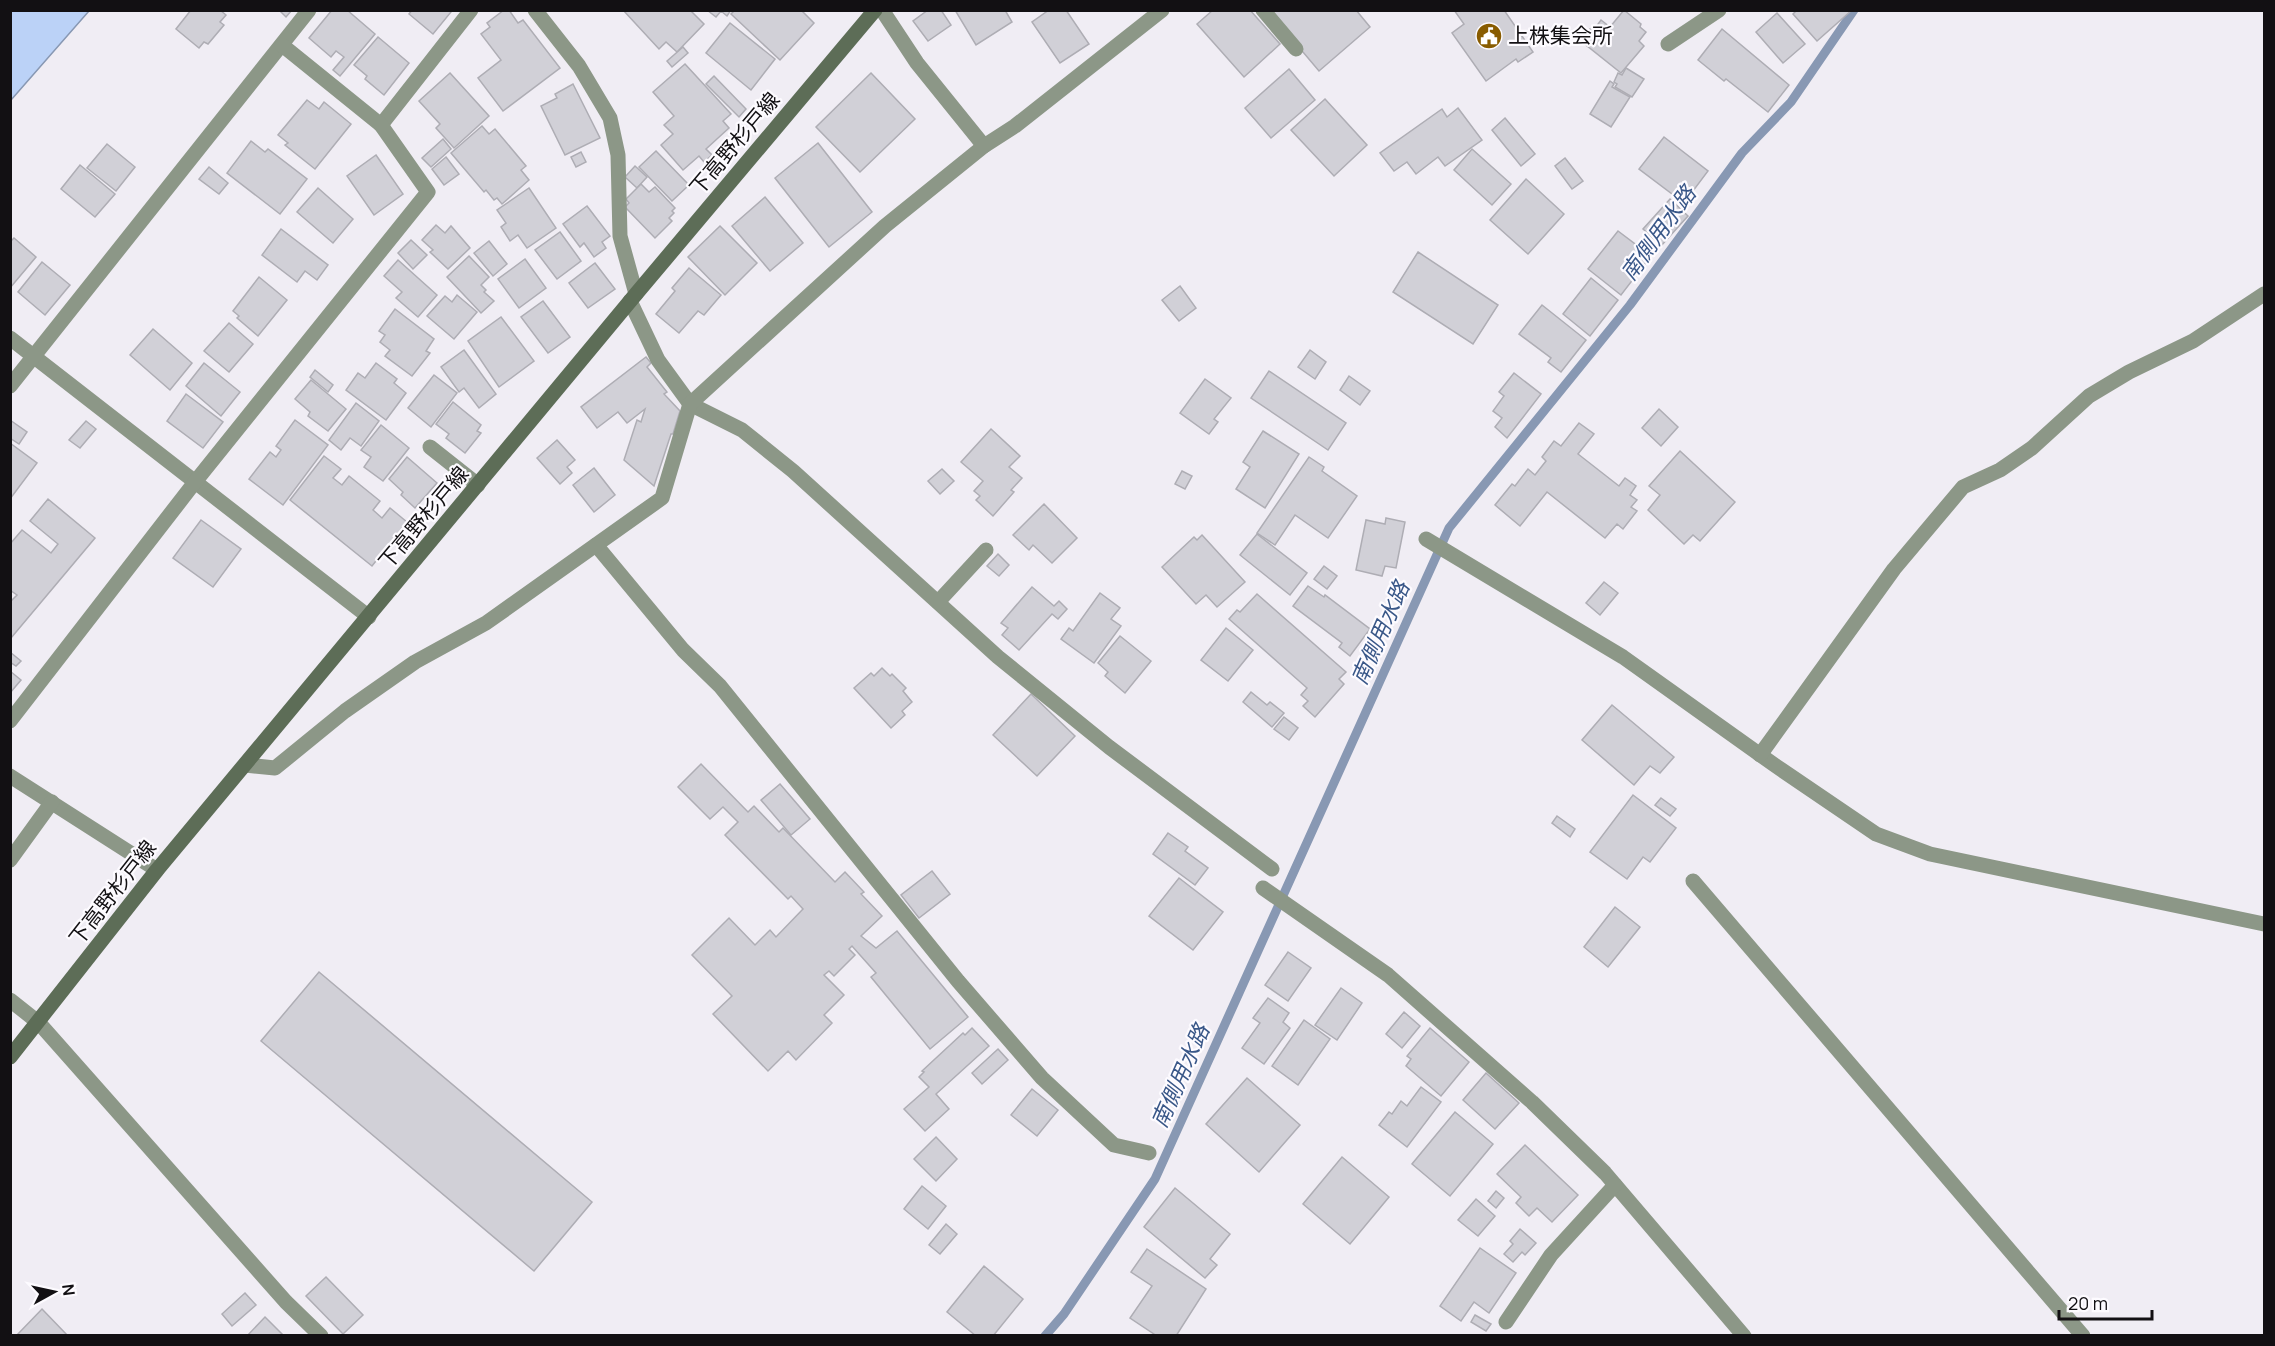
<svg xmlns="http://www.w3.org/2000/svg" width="2275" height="1346" viewBox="0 0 2275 1346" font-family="Manrope,'Noto Sans JP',sans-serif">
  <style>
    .water { fill: #bbd2f7; stroke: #8898b3; stroke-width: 1.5 }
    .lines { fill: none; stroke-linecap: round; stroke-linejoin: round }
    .stream { stroke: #8898b3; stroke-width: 9 }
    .building { fill: #d1d0d7; stroke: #aeadb4; stroke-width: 1.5 }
    .street { stroke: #8c9787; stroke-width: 15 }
    .secondary { stroke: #5d6d57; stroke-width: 15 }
    .labels { text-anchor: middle; stroke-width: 4.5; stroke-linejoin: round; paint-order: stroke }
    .poi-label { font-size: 21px; fill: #121013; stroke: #fdfbff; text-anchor: start }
    .street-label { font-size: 21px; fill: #121013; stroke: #fdfbff }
    .water-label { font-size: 22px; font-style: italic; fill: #395788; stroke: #fdfbff }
  </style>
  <rect width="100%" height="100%" fill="#f0edf4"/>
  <polygon class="water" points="11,10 89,11 11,100 10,11"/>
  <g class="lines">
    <polyline class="stream" points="1045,1336 1064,1314 1155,1179 1449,528 1630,305 1742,153 1791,102 1854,10"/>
  </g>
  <g class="building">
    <polygon points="191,10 220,10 226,15 220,22 224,25 208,44 204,42 199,48 176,29"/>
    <polygon points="279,10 292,10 286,17"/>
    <polygon points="332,10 347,10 375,34 340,76 333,70 344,57 336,51 331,57 309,38"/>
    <polygon points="412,10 450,10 451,12 433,34 409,14"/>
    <polygon points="504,10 509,10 518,23 523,20 560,68 503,111 478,78 501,60 481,34 490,27 487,23"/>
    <polygon points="623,10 690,10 704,24 677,52 666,42 659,49"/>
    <polygon points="707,10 731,10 727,16 721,11 716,17"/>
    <polygon points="735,10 801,10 814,23 780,60 731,14"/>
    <polygon points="928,10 941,10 951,25 928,41 913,21"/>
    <polygon points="955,10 1005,10 1012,22 976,45"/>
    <polygon points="1049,10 1066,10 1089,44 1060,63 1032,22"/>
    <polygon points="1213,10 1250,10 1280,44 1244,77 1197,24"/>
    <polygon points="1272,10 1356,10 1370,27 1319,71 1270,13"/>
    <polygon points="1487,10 1504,10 1533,52 1518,62 1516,59 1486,81 1452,33 1464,24 1454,10"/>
    <polygon points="1624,10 1641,24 1640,27 1646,32 1639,41 1644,46 1621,73 1581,41 1590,29 1593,31 1601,20 1610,27"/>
    <polygon points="1797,10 1852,10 1817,41 1793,14"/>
    <polygon points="1777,13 1805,44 1783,63 1756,32"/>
    <polygon points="730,23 775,59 751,90 706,53"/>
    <polygon points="1722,29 1789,85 1768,112 1726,79 1724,81 1698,60"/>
    <polygon points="378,37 409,63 384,95 365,79 367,76 354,65"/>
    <polygon points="683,47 688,53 672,67 667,61"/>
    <polygon points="685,64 731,114 723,121 729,128 706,149 712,155 704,162 699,156 683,170 661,145 673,134 664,125 674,116 653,92"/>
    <polygon points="1626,68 1644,79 1632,97 1615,87 1617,84 1614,82 1618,73 1622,75"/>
    <polygon points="1289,69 1315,100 1271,138 1245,108"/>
    <polygon points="450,73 489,116 454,148 436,128 440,124 419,101"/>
    <polygon points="871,73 915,119 860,172 816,127"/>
    <polygon points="714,76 746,109 739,117 706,84"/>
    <polygon points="1610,81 1614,84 1612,87 1630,97 1611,127 1590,114"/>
    <polygon points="573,84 600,138 565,155 541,106 557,98 555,94"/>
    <polygon points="1325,99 1367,145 1334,176 1291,130"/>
    <polygon points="307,100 319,109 324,102 351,124 315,169 285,145 288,143 278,135"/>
    <polygon points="1458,108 1482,140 1445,166 1438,157 1416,174 1407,162 1394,171 1380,153 1442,109 1447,117"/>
    <polygon points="1505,118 1535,154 1521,166 1492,130"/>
    <polygon points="482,126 489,134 495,129 526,166 521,170 529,180 502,204 497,198 494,200 486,190 484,192 451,153"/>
    <polygon points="1664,137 1708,171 1684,203 1639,169"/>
    <polygon points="443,139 451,149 431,167 422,158"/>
    <polygon points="251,141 265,152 268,149 307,179 280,214 227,173"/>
    <polygon points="818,143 872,212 829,247 775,178"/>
    <polygon points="107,144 135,167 116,191 87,168"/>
    <polygon points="1472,149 1511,184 1492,205 1454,170"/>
    <polygon points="656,151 689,185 672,201 639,167"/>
    <polygon points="581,152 586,162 576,167 571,157"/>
    <polygon points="376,155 403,194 374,215 347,176"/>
    <polygon points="446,157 459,174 444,185 432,169"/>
    <polygon points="1565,158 1583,181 1572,189 1555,166"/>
    <polygon points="80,165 115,194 95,217 61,189"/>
    <polygon points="635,166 647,177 637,188 625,177"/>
    <polygon points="209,167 228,183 219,194 199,179"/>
    <polygon points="1526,179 1564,214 1528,254 1490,220"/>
    <polygon points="641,184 649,192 655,187 675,208 672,211 674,213 669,218 672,221 655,238 625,207 629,203 626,199"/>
    <polygon points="318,188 353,219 333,243 297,212"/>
    <polygon points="529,188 556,228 527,248 518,235 510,241 501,227 506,223 497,210"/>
    <polygon points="765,197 803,243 770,271 732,226"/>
    <polygon points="1670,199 1688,216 1661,246 1643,229"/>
    <polygon points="587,206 610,236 602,242 606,248 594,257 584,243 580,247 563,224"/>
    <polygon points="436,225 445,233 451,226 470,248 448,269 430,252 433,250 422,240"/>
    <polygon points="720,226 757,263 725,295 688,257"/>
    <polygon points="281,229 328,265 317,280 305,271 297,282 262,255"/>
    <polygon points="1618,231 1651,256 1621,295 1588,269"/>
    <polygon points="560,232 581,261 557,279 535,250"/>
    <polygon points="14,238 36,257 10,288 10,242"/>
    <polygon points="411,240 427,255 413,269 398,253"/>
    <polygon points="489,241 507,264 493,276 474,253"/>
    <polygon points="1418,252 1498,305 1473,344 1393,292"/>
    <polygon points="469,256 489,277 481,285 486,290 484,292 494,301 481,313 447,277"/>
    <polygon points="525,259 546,288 519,308 498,279"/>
    <polygon points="398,260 437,295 418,317 396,298 402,292 384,276"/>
    <polygon points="42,262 70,285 45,315 18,292"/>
    <polygon points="595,263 615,289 588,308 569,283"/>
    <polygon points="689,268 721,295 704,315 698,311 679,333 656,314 675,291 672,288"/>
    <polygon points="259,277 287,300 258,336 237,318 239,316 233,311"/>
    <polygon points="1591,278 1618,300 1590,336 1563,314"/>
    <polygon points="1180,286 1196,308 1179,321 1162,300"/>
    <polygon points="457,295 477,312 454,339 427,316 445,296 452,302"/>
    <polygon points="543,301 570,337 548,353 521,317"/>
    <polygon points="1542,305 1586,340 1561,372 1548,362 1551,358 1519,334"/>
    <polygon points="395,309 434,339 426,351 430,353 412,376 385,356 390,350 380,342 385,335 379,331"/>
    <polygon points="501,317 534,361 499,387 468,341"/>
    <polygon points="229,323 253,344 229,372 204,351"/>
    <polygon points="153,329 192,363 170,390 130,355"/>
    <polygon points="464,350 496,394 479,408 464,388 459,392 441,367"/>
    <polygon points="1310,350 1326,362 1315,379 1298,367"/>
    <polygon points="646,357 651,363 647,367 667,392 664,394 680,411 673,434 671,434 654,486 624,460 637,420 641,422 645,409 627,423 618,412 597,428 581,407"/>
    <polygon points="204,363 240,392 221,416 186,386"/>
    <polygon points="376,363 397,379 394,383 406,393 386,420 346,390 358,373 365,378"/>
    <polygon points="315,370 333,385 328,392 310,377"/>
    <polygon points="1269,371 1346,423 1328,450 1251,398"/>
    <polygon points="1514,373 1541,394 1507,438 1495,427 1502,418 1493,411 1504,396 1499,392"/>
    <polygon points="434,375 457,393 431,427 408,408"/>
    <polygon points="1349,376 1370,391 1360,405 1340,390"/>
    <polygon points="1205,379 1231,398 1214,419 1218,422 1209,434 1180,413"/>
    <polygon points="311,380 346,409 328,431 308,416 310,412 295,399"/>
    <polygon points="186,394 223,422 203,448 167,421"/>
    <polygon points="453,402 481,425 477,431 481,433 465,453 446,438 449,434 436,424"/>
    <polygon points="356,403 379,421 361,446 350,438 341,450 329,440"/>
    <polygon points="1659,409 1678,427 1661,446 1642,428"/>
    <polygon points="10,420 27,432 19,444 10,438"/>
    <polygon points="295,420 328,445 283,505 249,479 270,452 276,457 281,450 276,446"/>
    <polygon points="86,421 96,429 80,448 69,440"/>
    <polygon points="1579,423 1594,434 1578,454 1619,486 1625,478 1636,486 1630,495 1637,500 1631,507 1637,511 1623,529 1617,524 1605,538 1547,492 1520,526 1495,505 1512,484 1515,486 1528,469 1535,475 1546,461 1542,457 1554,441 1561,446"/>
    <polygon points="381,425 409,448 383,481 364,467 371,457 361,450"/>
    <polygon points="991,429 1020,456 1009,467 1022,478 1011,490 1014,492 993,516 976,500 980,496 974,491 983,481 961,462"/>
    <polygon points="1263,431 1299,454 1265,508 1236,489 1250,467 1243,462"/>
    <polygon points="557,440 575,460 567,467 572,473 560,484 537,458"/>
    <polygon points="10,443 37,463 10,499"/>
    <polygon points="1680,451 1735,502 1700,541 1693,535 1684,544 1648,510 1660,495 1649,486"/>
    <polygon points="324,456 341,469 333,478 342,485 349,476 380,501 373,510 382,518 390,508 407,522 372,566 290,500"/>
    <polygon points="407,457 437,483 415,508 401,495 403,492 389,479"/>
    <polygon points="1309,457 1324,467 1322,471 1357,496 1328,538 1295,515 1275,545 1257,533"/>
    <polygon points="594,468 615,495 594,512 573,485"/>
    <polygon points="942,469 954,481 940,494 928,481"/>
    <polygon points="1182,471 1192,476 1185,489 1175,484"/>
    <polygon points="48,499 95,538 11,638 10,602 17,595 10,590 10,544 22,530 51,553 58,544 30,521"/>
    <polygon points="1044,504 1077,538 1052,563 1033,545 1029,550 1013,535"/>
    <polygon points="1386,518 1405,522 1396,568 1385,566 1382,576 1356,570 1366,520 1385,524"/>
    <polygon points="201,520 241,549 213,587 173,558"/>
    <polygon points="1257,534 1307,573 1290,595 1240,555"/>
    <polygon points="1202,535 1245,582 1217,607 1206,595 1196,604 1162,567 1194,537 1197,540"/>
    <polygon points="998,554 1009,565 999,576 987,566"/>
    <polygon points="1324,566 1337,576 1327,589 1314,579"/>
    <polygon points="1604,582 1618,593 1600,615 1586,603"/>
    <polygon points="1308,586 1324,597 1325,595 1370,629 1350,656 1339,647 1342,643 1293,606"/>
    <polygon points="1032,587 1054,606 1059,601 1067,609 1058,619 1052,614 1019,650 1002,635 1008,628 1001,623"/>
    <polygon points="1100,593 1120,608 1111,619 1121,626 1094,663 1061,639 1069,628 1073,631"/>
    <polygon points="1257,594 1346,672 1339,679 1344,684 1315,717 1303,706 1308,701 1301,695 1307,688 1229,619 1237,610 1240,612"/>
    <polygon points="1226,628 1253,650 1228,681 1201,660"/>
    <polygon points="1120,636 1151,661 1125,693 1105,676 1108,672 1098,663"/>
    <polygon points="10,652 21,661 16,666 10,662"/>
    <polygon points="882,668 890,676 892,674 906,688 903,691 912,702 902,711 905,715 891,728 854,688 871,673 874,676"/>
    <polygon points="10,671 21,680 10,693"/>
    <polygon points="1251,692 1267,705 1270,702 1284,713 1272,727 1243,702"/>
    <polygon points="1031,694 1075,736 1037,776 993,735"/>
    <polygon points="1612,705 1674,757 1660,773 1650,766 1634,785 1582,740"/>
    <polygon points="1284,717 1298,728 1289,740 1274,729"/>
    <polygon points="701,764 748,812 754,806 779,832 783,828 835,882 845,872 864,892 861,894 882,916 861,936 876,948 897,931 968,1017 930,1049 871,977 876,973 852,946 849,949 855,955 834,976 829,971 824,975 844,995 824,1015 832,1023 796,1060 788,1051 768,1071 713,1014 732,996 692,955 729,918 755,945 770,930 776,937 803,909 791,896 788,899 725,835 738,822 723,807 710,819 678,787"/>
    <polygon points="780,784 810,819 791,835 761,800"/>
    <polygon points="1633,795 1676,828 1650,862 1643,857 1627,879 1590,852"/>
    <polygon points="1661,798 1676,809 1670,816 1655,805"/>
    <polygon points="1557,816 1575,829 1570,837 1552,823"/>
    <polygon points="1168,833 1188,847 1185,851 1208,868 1195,885 1153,854"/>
    <polygon points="932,871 950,894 919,918 901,895"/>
    <polygon points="1179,878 1223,912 1193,950 1149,916"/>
    <polygon points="1615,907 1640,927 1608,967 1584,947"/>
    <polygon points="1288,952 1311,968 1288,1001 1265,985"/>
    <polygon points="319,972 592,1202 534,1271 261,1041"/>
    <polygon points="1341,988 1362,1003 1337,1040 1315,1025"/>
    <polygon points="1268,998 1289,1013 1283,1022 1290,1028 1264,1064 1242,1048 1260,1023 1253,1018"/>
    <polygon points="1404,1012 1420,1026 1402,1048 1386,1034"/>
    <polygon points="1304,1020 1330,1039 1298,1085 1272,1066"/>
    <polygon points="972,1028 989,1046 936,1094 949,1109 925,1131 904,1109 929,1087 919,1077 924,1072 922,1071 963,1033 965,1035"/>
    <polygon points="1430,1028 1469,1062 1441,1096 1406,1066 1411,1059 1407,1056"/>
    <polygon points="998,1049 1008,1060 982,1084 972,1073"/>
    <polygon points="1486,1073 1519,1103 1495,1129 1463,1100"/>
    <polygon points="1247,1078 1300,1125 1259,1172 1206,1124"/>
    <polygon points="1421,1087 1441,1102 1407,1147 1379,1125 1389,1112 1392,1114 1401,1101 1407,1106"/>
    <polygon points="1032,1089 1058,1110 1037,1136 1011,1115"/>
    <polygon points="1455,1112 1493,1144 1450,1196 1412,1164"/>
    <polygon points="936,1137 957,1159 936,1181 914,1159"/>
    <polygon points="1525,1145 1578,1195 1552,1222 1537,1208 1529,1216 1516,1203 1521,1197 1497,1174"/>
    <polygon points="1342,1157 1389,1197 1350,1244 1303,1204"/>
    <polygon points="922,1186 946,1206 928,1229 904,1209"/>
    <polygon points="1175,1188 1230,1234 1210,1259 1217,1265 1205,1278 1144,1227"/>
    <polygon points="1496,1191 1504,1198 1496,1208 1488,1201"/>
    <polygon points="1476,1199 1495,1216 1478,1236 1458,1220"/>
    <polygon points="946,1224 957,1234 940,1254 929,1245"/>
    <polygon points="1520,1229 1536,1243 1525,1255 1522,1252 1513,1262 1504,1254 1513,1244 1510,1241"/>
    <polygon points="1480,1248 1516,1273 1489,1313 1474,1302 1461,1321 1440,1306"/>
    <polygon points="1147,1249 1206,1289 1176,1336 1157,1336 1130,1318 1152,1286 1131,1272"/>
    <polygon points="984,1266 1023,1299 993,1336 976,1336 947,1312"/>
    <polygon points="326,1277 363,1315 343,1334 306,1296"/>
    <polygon points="245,1293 256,1305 232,1326 222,1314"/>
    <polygon points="42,1309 68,1336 16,1336"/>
    <polygon points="1475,1315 1491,1324 1486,1331 1471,1322"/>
    <polygon points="265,1317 284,1336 247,1336"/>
  </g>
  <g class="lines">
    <g class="street">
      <polyline points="535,10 579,66 610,118 618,155 620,236 636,294"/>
      <polyline points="882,10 917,63 984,146"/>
      <polyline points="1263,10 1296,49"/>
      <polyline points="1668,44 1719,10"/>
      <polyline points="381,125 471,10"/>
      <polyline points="630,301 658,360 690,404 742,430 793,471 998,657 1109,747 1272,869"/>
      <polyline points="10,338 369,617"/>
      <polyline points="10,386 309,10"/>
      <polyline points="430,447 478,485"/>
      <polyline points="1426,539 1623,657 1776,766 1876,834 1930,854 2264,924"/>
      <polyline points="596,545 683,650 720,686 958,981 1042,1078 1114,1145 1149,1153"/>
      <polyline points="938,602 986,550"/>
      <polyline points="10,721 195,482 428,192 381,125 282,45"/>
      <polyline points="1760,755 1894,569 1963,487 2000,470 2032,448 2089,396 2129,372 2193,341 2264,294"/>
      <polyline points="245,765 275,768 345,711 415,662 486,623 662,498 690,404 885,226 984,146 1015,126 1162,10"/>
      <polyline points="10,776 157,870"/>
      <polyline points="10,860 52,802"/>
      <polyline points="1693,881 2083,1336"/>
      <polyline points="1263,888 1388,975 1532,1102 1605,1173 1744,1336"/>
      <polyline points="10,1000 39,1023 286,1302 321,1336"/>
      <polyline points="1506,1322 1551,1255 1615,1185"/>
    </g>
    <polyline class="secondary" points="10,1057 157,870 636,294 875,10"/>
  </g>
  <defs>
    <symbol id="civic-disc" viewBox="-11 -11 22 22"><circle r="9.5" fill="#885c00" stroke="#fdfbff"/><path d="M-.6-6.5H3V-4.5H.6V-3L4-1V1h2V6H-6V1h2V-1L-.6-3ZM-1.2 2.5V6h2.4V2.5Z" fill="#fff"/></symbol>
  </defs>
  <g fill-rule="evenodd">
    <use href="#civic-disc" x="1474" y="21" width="30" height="30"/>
  </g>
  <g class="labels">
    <g class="poi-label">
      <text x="1508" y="43">上株集会所</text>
    </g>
    <g class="street-label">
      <text transform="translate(735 144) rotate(-50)" y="7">下高野杉戸線</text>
      <text transform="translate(424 518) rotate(-50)" y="7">下高野杉戸線</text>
      <text transform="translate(113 893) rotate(-52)" y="7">下高野杉戸線</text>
    </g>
    <g class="water-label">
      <text transform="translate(1658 233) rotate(-54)" y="8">南側用水路</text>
      <text transform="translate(1380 633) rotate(-66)" y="8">南側用水路</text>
      <text transform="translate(1180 1076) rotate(-66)" y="8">南側用水路</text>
    </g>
  </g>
  <rect width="2275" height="1346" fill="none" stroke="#121013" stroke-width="24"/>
  <g transform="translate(54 1292) rotate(82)" stroke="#fdfbff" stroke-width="4.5" paint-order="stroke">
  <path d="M0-4.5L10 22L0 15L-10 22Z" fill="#121013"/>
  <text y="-9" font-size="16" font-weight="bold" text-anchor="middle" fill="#121013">N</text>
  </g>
  <path d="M2059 1310v9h93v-9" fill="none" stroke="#121013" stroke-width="3"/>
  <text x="2068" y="1310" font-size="18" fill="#121013" stroke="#fdfbff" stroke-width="4.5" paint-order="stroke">20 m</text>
</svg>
